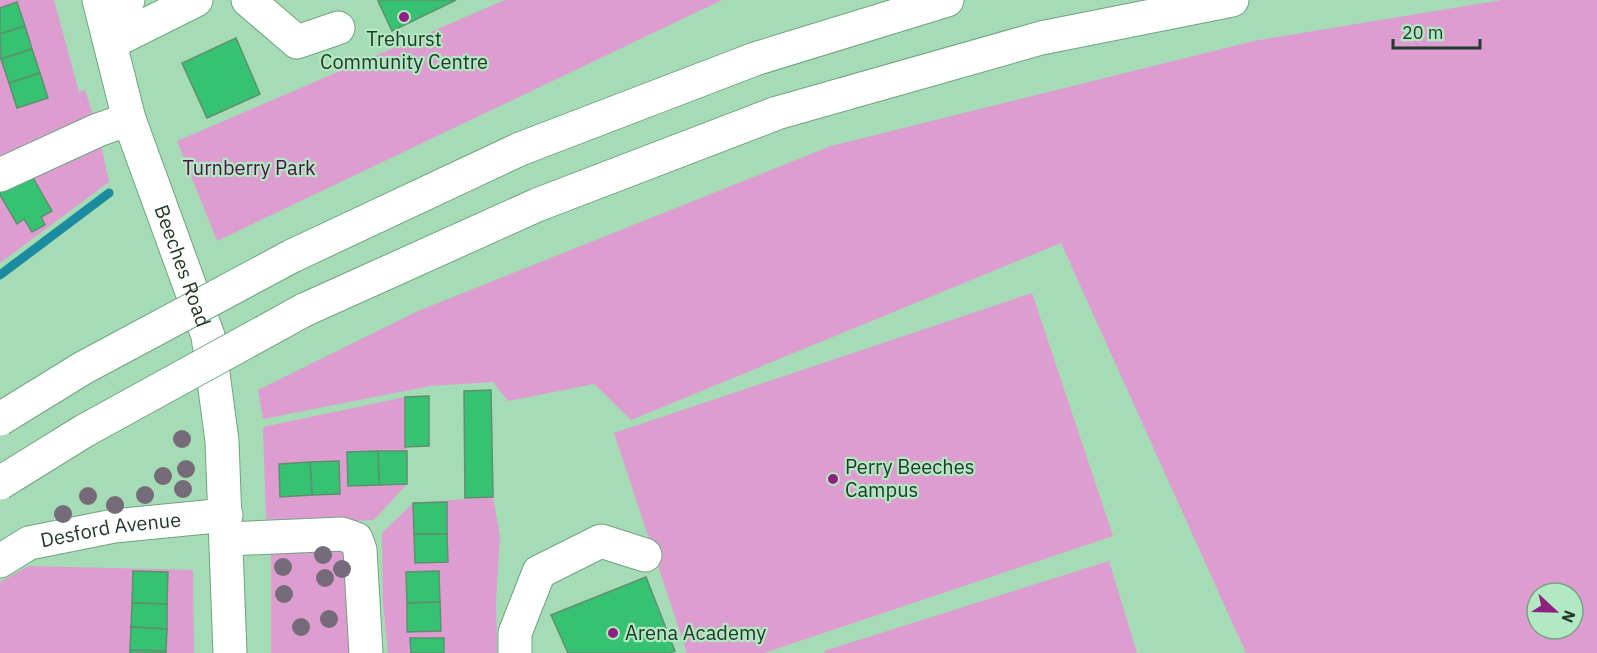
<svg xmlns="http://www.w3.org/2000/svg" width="1597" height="653" viewBox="0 0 1597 653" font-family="'IBM Plex Sans',sans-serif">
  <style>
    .green { fill: #dd9dd0; fill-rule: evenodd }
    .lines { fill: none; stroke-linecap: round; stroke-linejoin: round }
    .stream { stroke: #1b8ca0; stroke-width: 9 }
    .building { fill: #37c173; stroke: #5d916d; stroke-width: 1.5 }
    .minor-casing { stroke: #6fa47f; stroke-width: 35 }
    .highway-casing { stroke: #6fa47f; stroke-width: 35 }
    .minor { stroke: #fff; stroke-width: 33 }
    .highway { stroke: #fff; stroke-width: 33 }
    .highway-bridge-casing { stroke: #6fa47f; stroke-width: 35; stroke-linecap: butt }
    .highway-bridge { stroke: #fff; stroke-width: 33 }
    .tree { fill: #766b78 }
    .poi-dot { fill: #8f2082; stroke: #b2e9c2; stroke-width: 2 }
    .labels { text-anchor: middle; stroke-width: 4.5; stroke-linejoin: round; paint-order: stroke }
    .poi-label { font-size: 20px; fill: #23392a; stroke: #b2e9c2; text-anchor: start }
    .park-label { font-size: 20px; fill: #4f1047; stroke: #b2e9c2 }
    .street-label { font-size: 20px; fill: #23392a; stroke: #b2e9c2 }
  </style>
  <rect width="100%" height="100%" fill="#a5dbb5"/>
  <g class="green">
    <polygon points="0,0 54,0 79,92 85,90 98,130 109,182 0,263"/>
    <polygon points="505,0 722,0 217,241 177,141"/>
    <path d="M1502 0H1597V653H1246L1061 243 631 420 594 384 508 401 493 382 430 386 263 419 258 390 418 311 831 146 1254 41ZM1537 593H1573V629H1537Z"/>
    <polygon points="1032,293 1113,536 764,653 687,653 614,433"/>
    <polygon points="405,397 407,484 374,520 312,523 266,519 263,427"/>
    <polygon points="493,497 500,537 496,599 497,653 388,653 383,603 382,533 413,503"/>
    <polygon points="340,545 349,556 351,653 271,653 271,552"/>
    <polygon points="1109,561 1137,653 825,653 824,651"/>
    <polygon points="29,566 193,570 194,653 0,653 0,582"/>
  </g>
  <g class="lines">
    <polyline class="stream" points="0,275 109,193"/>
  </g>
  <g class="building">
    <polygon points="381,0 456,0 392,31 378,1"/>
    <polygon points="17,2 25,26 0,34 0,8"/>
    <polygon points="25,26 32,49 1,59 0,34"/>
    <polygon points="236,38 260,94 207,118 182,63"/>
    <polygon points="32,49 40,73 9,83 1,59"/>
    <polygon points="40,73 48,98 17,108 9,83"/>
    <polygon points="28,169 52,211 41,217 45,225 32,232 24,219 17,224 0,195 0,186"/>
    <polygon points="491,390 493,497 465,498 464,391"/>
    <polygon points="429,396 429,446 405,447 405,397"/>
    <polygon points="378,451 407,451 407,484 379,485"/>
    <polygon points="378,451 379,485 348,486 347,452"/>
    <polygon points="339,461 340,494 312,495 310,462"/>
    <polygon points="310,462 312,495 280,497 279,464"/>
    <polygon points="447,502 447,534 414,534 413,503"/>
    <polygon points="414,534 447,534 448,562 415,563"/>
    <polygon points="133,571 168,572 167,604 132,603"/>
    <polygon points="439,571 440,602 407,603 406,572"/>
    <polygon points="646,577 675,651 670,653 568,653 551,615"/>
    <polygon points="440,602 441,631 407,632 407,603"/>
    <polygon points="132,603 167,604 167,629 131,627"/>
    <polygon points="131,627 167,629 166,651 130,650"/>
    <polygon points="410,638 444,638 444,653 411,653"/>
    <polygon points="130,650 166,651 166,653 130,653"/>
  </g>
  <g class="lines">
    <defs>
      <g id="minor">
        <path id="s1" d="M99 0 129 119 208 336 222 441 230 653"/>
        <polyline points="248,0 297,42 338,28"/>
        <polyline points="110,43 196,0"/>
        <polyline points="110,43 128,0"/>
        <polyline points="0,175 98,130 129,119"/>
        <polyline points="228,539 342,534 356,539 360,550 366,653"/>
        <path id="s2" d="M0 561 29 543 114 526 226 515"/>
        <polyline points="515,653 515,633 539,572 601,541 645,555"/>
      </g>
      <g id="highway">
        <polyline points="292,256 520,149 755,59 947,0"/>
        <polyline points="304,310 537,205 777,113 1041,38 1232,0"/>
      </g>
    </defs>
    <use href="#minor" class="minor-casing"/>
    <use href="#highway" class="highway-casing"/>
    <use href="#minor" class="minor"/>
    <use href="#highway" class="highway"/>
    <defs>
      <g id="highway-bridge">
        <polyline points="0,419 83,368 292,256"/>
        <polyline points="0,483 84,431 304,310"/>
      </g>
    </defs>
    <use href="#highway-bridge" class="highway-bridge-casing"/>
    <use href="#highway-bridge" class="highway-bridge"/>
  </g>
  <g class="tree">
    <circle cx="182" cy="439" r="9"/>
    <circle cx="186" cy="469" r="9"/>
    <circle cx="163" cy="476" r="9"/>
    <circle cx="183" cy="489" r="9"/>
    <circle cx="145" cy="495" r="9"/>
    <circle cx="88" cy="496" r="9"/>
    <circle cx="115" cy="505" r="9"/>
    <circle cx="63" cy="514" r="9"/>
    <circle cx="323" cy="555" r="9"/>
    <circle cx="283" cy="567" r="9"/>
    <circle cx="342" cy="569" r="9"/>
    <circle cx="325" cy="578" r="9"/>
    <circle cx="284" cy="594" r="9"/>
    <circle cx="329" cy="619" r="9"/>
    <circle cx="301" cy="627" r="9"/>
  </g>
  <g class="poi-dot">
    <circle cx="404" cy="17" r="6"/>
    <circle cx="833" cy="479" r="6"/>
    <circle cx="613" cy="633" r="6"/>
  </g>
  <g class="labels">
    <g class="poi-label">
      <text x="404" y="46" text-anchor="middle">Trehurst<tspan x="404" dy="23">Community Centre</tspan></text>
      <text x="845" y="474">Perry Beeches<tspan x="845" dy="23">Campus</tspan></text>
      <text x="625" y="640">Arena Academy</text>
    </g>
    <g class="park-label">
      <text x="249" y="175">Turnberry Park</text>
    </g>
    <g class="street-label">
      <text dy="7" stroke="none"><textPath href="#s1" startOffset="279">Beeches Road</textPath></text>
      <text dy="7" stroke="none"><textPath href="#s2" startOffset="117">Desford Avenue</textPath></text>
    </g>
  </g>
  <g transform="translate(1555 611) rotate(112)"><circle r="28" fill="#b2e9c2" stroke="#79a385" stroke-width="1.5"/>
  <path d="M0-4.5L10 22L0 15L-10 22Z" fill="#8f2082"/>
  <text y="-9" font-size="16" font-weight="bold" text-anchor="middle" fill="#23392a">N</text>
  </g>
  <path d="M1393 39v9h87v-9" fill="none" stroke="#23392a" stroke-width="3"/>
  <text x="1402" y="39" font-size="18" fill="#23392a" stroke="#b2e9c2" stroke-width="4.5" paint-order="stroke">20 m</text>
</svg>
